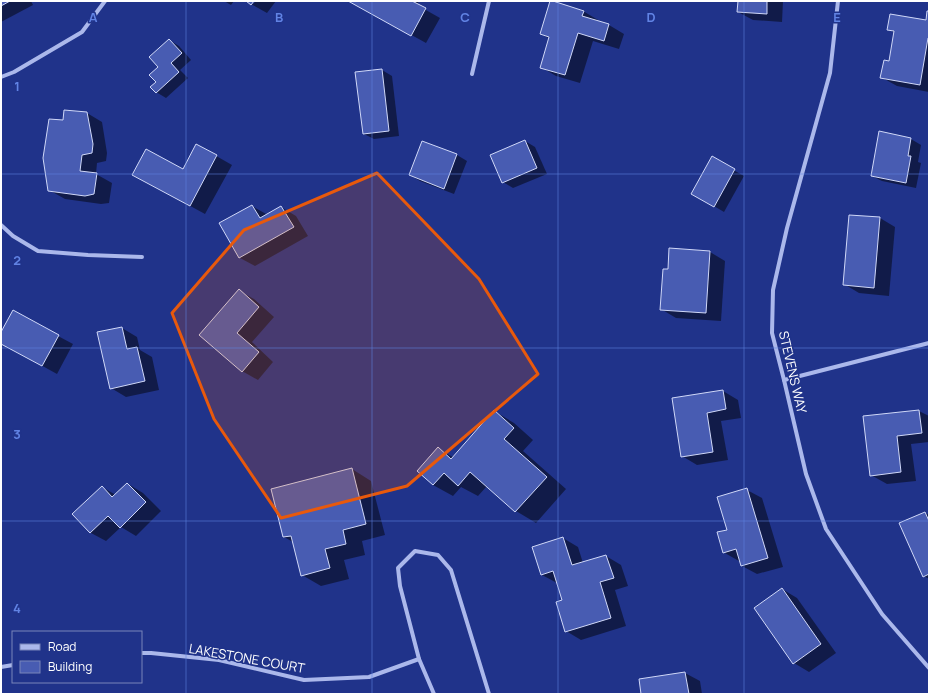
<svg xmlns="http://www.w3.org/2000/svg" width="930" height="695" viewBox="0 0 930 695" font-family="Manrope,sans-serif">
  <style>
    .shadow { fill: #0007 }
    .building { fill: #485cb2; stroke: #d0d8f8 }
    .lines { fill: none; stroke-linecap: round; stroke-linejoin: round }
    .minor { stroke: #abb8eb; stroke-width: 4 }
    .marked { fill: #e8590c; fill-opacity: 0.2; stroke: #e8590c; stroke-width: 3; stroke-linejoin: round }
    .grid { fill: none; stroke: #6183e4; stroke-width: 1; stroke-opacity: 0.55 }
    .labels { text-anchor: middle; stroke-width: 3; stroke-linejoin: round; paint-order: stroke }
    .street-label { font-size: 13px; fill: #fff; stroke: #20338a }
    .grid-label { font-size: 13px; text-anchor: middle; font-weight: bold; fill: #6183e4; stroke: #20338a; stroke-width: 3; stroke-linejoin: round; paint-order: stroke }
  </style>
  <rect width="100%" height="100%" fill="#20338a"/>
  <g class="shadow">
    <polygon points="1,1 31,1 33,5 1,22"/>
    <polygon points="224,1 234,1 231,5"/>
    <polygon points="256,1 276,1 267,13 251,4 253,4"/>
    <polygon points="350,1 419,1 417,5 440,18 426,43"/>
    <polygon points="739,1 783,1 782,22 753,20 738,12"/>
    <polygon points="583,11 598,20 598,22 609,25 624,34 619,49 593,41 580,83 556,76 541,67 550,39 541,34"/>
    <polygon points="929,12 929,92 897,86 881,77 890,62 895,33 889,29 927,21"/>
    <polygon points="169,40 179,46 191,60 180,70 188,78 166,98 156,92 160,67"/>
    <polygon points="382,70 392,76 399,136 374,139 364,134"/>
    <polygon points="87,113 102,122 107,153 106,161 97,163 96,174 112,183 109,203 101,204 65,199 49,190 64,122"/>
    <polygon points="880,133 911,139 921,145 918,162 921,163 916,188 882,181 872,176"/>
    <polygon points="525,141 535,147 547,174 513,188 503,182"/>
    <polygon points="423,142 457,155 467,161 454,194 420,181 410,175"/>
    <polygon points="197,145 232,165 205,214 148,183 183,170"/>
    <polygon points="712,158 744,176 724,212 692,193"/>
    <polygon points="252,206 268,215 281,207 296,216 308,236 255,266 240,258 220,224"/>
    <polygon points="850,216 880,218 895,227 889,296 859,293 844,284"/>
    <polygon points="710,252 725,261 721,321 676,318 661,309 669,270"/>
    <polygon points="239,291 254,299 274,317 252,342 273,362 258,380 242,371 201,335"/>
    <polygon points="122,328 137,337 140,350 152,357 159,390 126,397 111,388"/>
    <polygon points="1,334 58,336 73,344 57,374 1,343"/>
    <polygon points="723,391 738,400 741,418 721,421 728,460 697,465 682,456 673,399"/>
    <polygon points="494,411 514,423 533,440 523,451 566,489 536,523 516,511 487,486 478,496 461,487 453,496 433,485 438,449 453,457"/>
    <polygon points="919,411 929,416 929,442 911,444 916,481 887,484 871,475 864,417"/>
    <polygon points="352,469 371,481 385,535 362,541 365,555 344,560 349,579 321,586 302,575 293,542 284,537"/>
    <polygon points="128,484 143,493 161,511 136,536 121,527 106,541 91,533 73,514 102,487 116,495"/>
    <polygon points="747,490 762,498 783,567 757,574 742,566 741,560 739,561 723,552 728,530"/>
    <polygon points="925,513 929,515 929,579 924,576"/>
    <polygon points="563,538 578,547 583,563 606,556 621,565 628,586 615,590 626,626 581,640 566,631 563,600 557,583 542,575"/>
    <polygon points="782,589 797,598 836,653 809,672 794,663"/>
    <polygon points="685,673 700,681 702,694 642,694 640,680"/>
  </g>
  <g class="building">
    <polygon points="1,1 10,1 1,6"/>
    <polygon points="246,1 254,1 251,5"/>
    <polygon points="348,1 412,1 426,8 411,36"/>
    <polygon points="550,1 553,1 584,11 582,16 609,24 604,41 578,33 565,75 540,68 549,37 540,34"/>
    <polygon points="738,1 767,1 767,14 737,12"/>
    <polygon points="927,11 929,11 929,38 928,38 920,85 880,78 884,60 889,61 894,31 887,30 890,14 926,20"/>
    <polygon points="169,39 182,53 171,63 179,72 156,93 150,87 156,82 149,75 158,67 149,57"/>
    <polygon points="382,69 389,131 363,134 355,72"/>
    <polygon points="64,110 87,112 93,144 92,153 82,155 80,171 97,173 94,194 85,196 48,191 43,158 49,119 63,120"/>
    <polygon points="879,131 911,138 908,156 911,156 906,183 871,176"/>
    <polygon points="525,140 537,168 502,183 490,155"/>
    <polygon points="422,141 457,154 444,189 409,175"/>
    <polygon points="196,144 217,155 190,206 132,175 146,149 183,169"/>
    <polygon points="712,156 735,169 714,207 691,194"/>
    <polygon points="252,205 260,218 281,206 294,227 239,258 219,223"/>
    <polygon points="849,215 880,217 874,288 843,285"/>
    <polygon points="669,248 710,251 706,313 660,310 663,269 668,269"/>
    <polygon points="239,289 259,307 237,333 259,352 242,372 199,335"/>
    <polygon points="13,310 59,335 42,366 1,344 1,332"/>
    <polygon points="122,327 127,349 137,347 145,381 110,389 97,332"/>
    <polygon points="723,390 726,409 707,413 713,452 681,457 672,398"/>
    <polygon points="494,410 514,428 504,439 547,477 515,512 470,472 458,486 444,473 433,485 417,471 438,447 451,459"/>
    <polygon points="919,410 922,433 897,436 901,472 870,476 863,416"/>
    <polygon points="352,468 366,524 343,530 346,544 325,549 330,568 301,576 291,536 283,537 271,489"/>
    <polygon points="127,483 146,502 120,528 108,516 90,533 72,514 102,486 112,497"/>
    <polygon points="747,488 768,558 741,566 736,549 723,553 717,532 727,530 717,497"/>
    <polygon points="925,512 929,521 929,574 923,577 899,523"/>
    <polygon points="563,537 572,565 606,555 614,578 600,582 611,618 565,632 556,602 562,600 553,571 541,575 532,547"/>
    <polygon points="782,588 821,644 793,664 754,608"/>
    <polygon points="685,672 689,694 641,694 639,679"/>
  </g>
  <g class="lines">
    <g class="minor">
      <polyline points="838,1 830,73 787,228 773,290 772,333 784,380 806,474 826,529 882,614 929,668"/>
      <polyline points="472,74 489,1"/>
      <polyline points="1,77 14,72 82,32 105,1"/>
      <polyline points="1,225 13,236 38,251 88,255 142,257"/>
      <polyline points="784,380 929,343"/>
      <polyline points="141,653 151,653 219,660 304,680 369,677 419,659"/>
      <polyline points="1,667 13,665"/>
      <polyline points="434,694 419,659 400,586 398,568 415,551 438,555 451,570 489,694"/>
    </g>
  </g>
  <path class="marked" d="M377 173 479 279 538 374 407 486 281 518 214 419 172 313 244 230Z"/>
  <path class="grid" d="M186 1V694M372 1V694M558 1V694M744 1V694M1 174H929M1 348H929M1 521H929"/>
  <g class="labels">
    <g class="street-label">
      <text transform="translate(793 372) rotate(77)" y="5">STEVENS WAY</text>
      <text transform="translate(247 658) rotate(10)" y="5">LAKESTONE COURT</text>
    </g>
  </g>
  <g class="grid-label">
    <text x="93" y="22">A</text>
    <text x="279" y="22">B</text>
    <text x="465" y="22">C</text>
    <text x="651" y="22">D</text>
    <text x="837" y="22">E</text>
    <text x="17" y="91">1</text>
    <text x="17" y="265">2</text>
    <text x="17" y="439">3</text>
    <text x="17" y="613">4</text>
  </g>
  <rect width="930" height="695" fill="none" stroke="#ffffff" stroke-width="4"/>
  <rect x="12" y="631" width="130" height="52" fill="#20338a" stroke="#7985b9"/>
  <rect x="20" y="644" width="20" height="6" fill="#abb8eb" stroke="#7985b9"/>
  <text x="48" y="651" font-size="12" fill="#ffffff">Road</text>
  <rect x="20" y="661" width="20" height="12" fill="#485cb2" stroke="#7985b9"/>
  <text x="48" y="671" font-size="12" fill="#ffffff">Building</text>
</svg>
